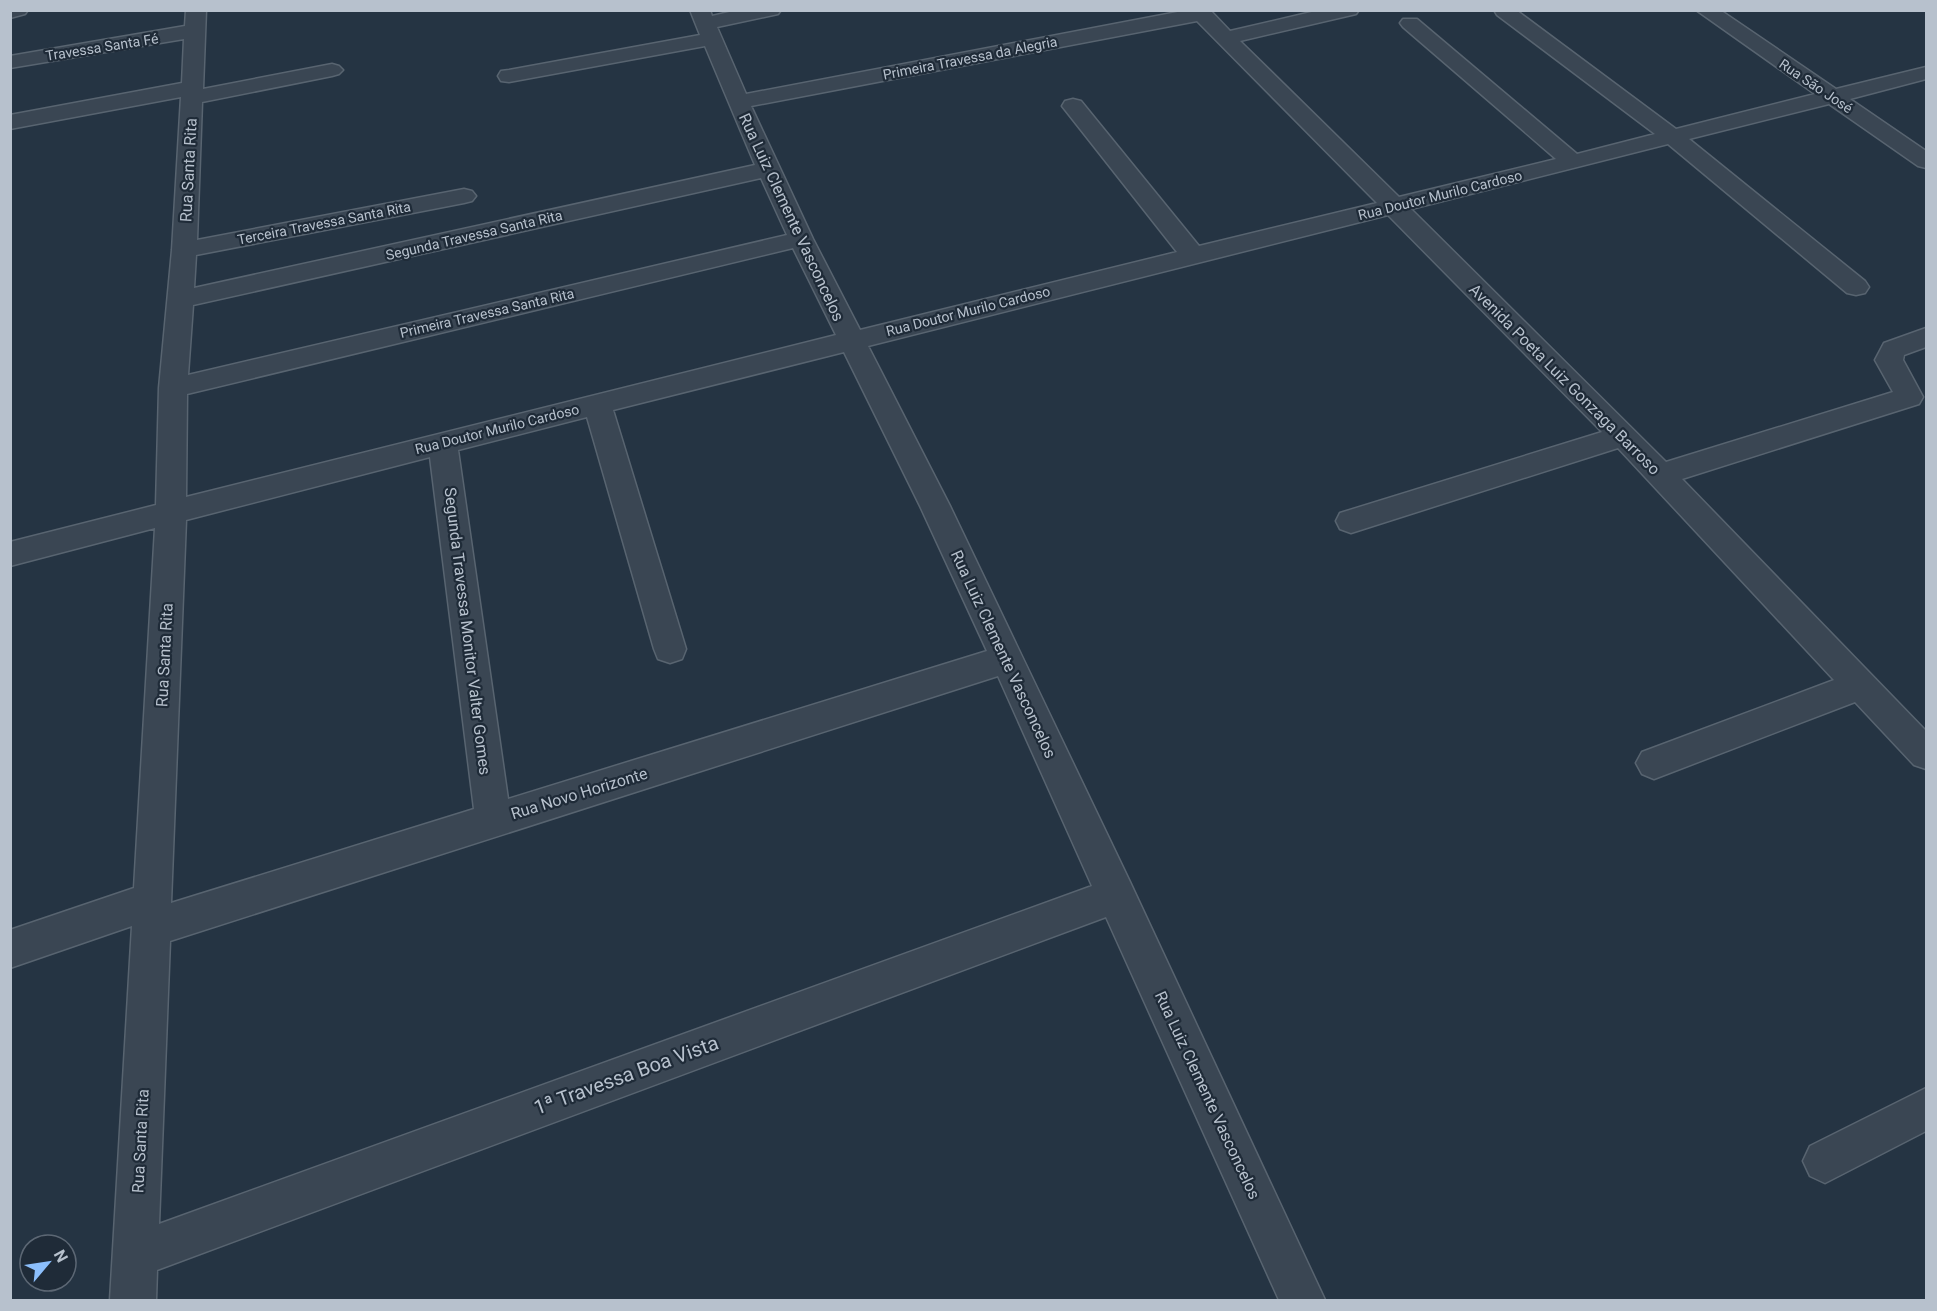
<svg xmlns="http://www.w3.org/2000/svg" width="1937" height="1311" viewBox="0 0 1937 1311" font-family="Roboto,sans-serif">
  <style>
    .lines { fill: none; stroke-linecap: round; stroke-linejoin: round }
    .minor-casing { stroke: #586470; stroke-width: 3 }
    .minor { fill: #3a4653; fill-rule: evenodd }
    .labels { text-anchor: middle; stroke-width: 4.5; stroke-linejoin: round; paint-order: stroke }
    .far-street-label { font-size: 14px; fill: #b7c1cd; stroke: #1f2b38 }
    .street-label { font-size: 16px; fill: #b7c1cd; stroke: #1f2b38 }
    .near-street-label { font-size: 20px; fill: #b7c1cd; stroke: #1f2b38 }
  </style>
  <rect width="100%" height="100%" fill="#253443"/>
  <g class="lines">
    <defs>
      <g id="minor">
        <polygon points="10,10 28,10 25,14 10,18"/>
        <path d="M186 10H206L203 89 332 64 339 66 343 70 339 74 332 76 202 102 197 240 464 189 472 191 476 196 472 201 464 203 196 255 194 288 755 165 705 46 509 82 501 81 498 76 501 71 509 70 700 35 690 10H710L712 16 738 10H781L778 14 717 27 746 94 1188 10H1210L1230 31 1320 10H1359L1356 14 1240 41 1399 197 1556 159 1403 27 1400 23 1403 19H1417L1577 154 1655 134 1497 15 1494 10H1516L1676 129 1815 94 1696 10H1720L1836 89 1926 67V79L1850 99 1926 151V168L1918 166 1829 104 1689 139 1865 281 1869 287 1865 293 1856 295 1847 293 1668 144 1411 209 1666 462 1893 392 1875 360 1884 343 1926 328V347L1904 355 1903 360 1923 397 1919 404 1682 479 1926 731V769L1914 765 1855 702 1654 779 1642 774 1636 763 1642 752 1834 680 1618 448 1351 533 1340 529 1336 521 1340 513 1602 432 1388 215 868 346 950 506 1130 882 1325 1300H1279L1106 917 157 1270 156 1300H110L132 926 10 968V930L134 888 155 528 10 566V542L156 505 159 388 172 250 181 97 10 129V115L182 83 184 39 10 68V56L185 26ZM1197 21 1377 203 1199 246 1081 101 1073 99 1065 101 1062 106 1177 252 860 330 813 239 751 106ZM761 178 787 235 188 375 193 305ZM793 248 836 335 186 497 187 394ZM844 352 920 506 987 651 508 799 458 450 587 417 654 649 658 659 670 663 682 659 686 649 613 410ZM430 457 474 809 171 903 186 520ZM998 676 1092 886 159 1224 170 941Z"/>
        <polygon points="1926,1088 1926,1131 1825,1183 1810,1176 1803,1161 1810,1146"/>
      </g>
    </defs>
    <use href="#minor" class="minor-casing"/>
    <use href="#minor" class="minor"/>
  </g>
  <g class="labels">
    <g class="far-street-label">
      <text transform="translate(102 47) rotate(-9)" y="5">Travessa Santa Fé</text>
      <text transform="translate(970 58) rotate(-11)" y="5">Primeira Travessa da Alegria</text>
      <text transform="translate(1816 86) rotate(34)" y="5">Rua São José</text>
      <text transform="translate(1440 195) rotate(-14)" y="5">Rua Doutor Murilo Cardoso</text>
      <text transform="translate(324 223) rotate(-11)" y="5">Terceira Travessa Santa Rita</text>
      <text transform="translate(474 235) rotate(-13)" y="5">Segunda Travessa Santa Rita</text>
      <text transform="translate(968 311) rotate(-14)" y="5">Rua Doutor Murilo Cardoso</text>
      <text transform="translate(487 313) rotate(-13)" y="5">Primeira Travessa Santa Rita</text>
      <text transform="translate(497 429) rotate(-14)" y="5">Rua Doutor Murilo Cardoso</text>
    </g>
    <g class="street-label">
      <text transform="translate(188 170) rotate(-87)" y="6">Rua Santa Rita</text>
      <text transform="translate(792 217) rotate(65)" y="6">Rua Luiz Clemente Vasconcelos</text>
      <text transform="translate(1565 379) rotate(45)" y="6">Avenida Poeta Luiz Gonzaga Barroso</text>
      <text transform="translate(468 631) rotate(83)" y="6">Segunda Travessa Monitor Valter Gomes</text>
      <text transform="translate(1004 654) rotate(65)" y="6">Rua Luiz Clemente Vasconcelos</text>
      <text transform="translate(164 655) rotate(-87)" y="6">Rua Santa Rita</text>
      <text transform="translate(579 793) rotate(-17)" y="6">Rua Novo Horizonte</text>
      <text transform="translate(1208 1095) rotate(65)" y="6">Rua Luiz Clemente Vasconcelos</text>
      <text transform="translate(140 1141) rotate(-87)" y="6">Rua Santa Rita</text>
    </g>
    <g class="near-street-label">
      <text transform="translate(626 1075) rotate(-20)" y="7">1ª Travessa Boa Vista</text>
    </g>
  </g>
  <rect width="1937" height="1311" fill="none" stroke="#b7c1cd" stroke-width="24"/>
  <g transform="translate(48 1263) rotate(61)"><circle r="28" fill="#1f2b38" stroke="#5c6774" stroke-width="1.5"/>
  <path d="M0-4.5L10 22L0 15L-10 22Z" fill="#8cbffc"/>
  <text y="-9" font-size="16" font-weight="bold" text-anchor="middle" fill="#b7c1cd">N</text>
  </g>
</svg>
